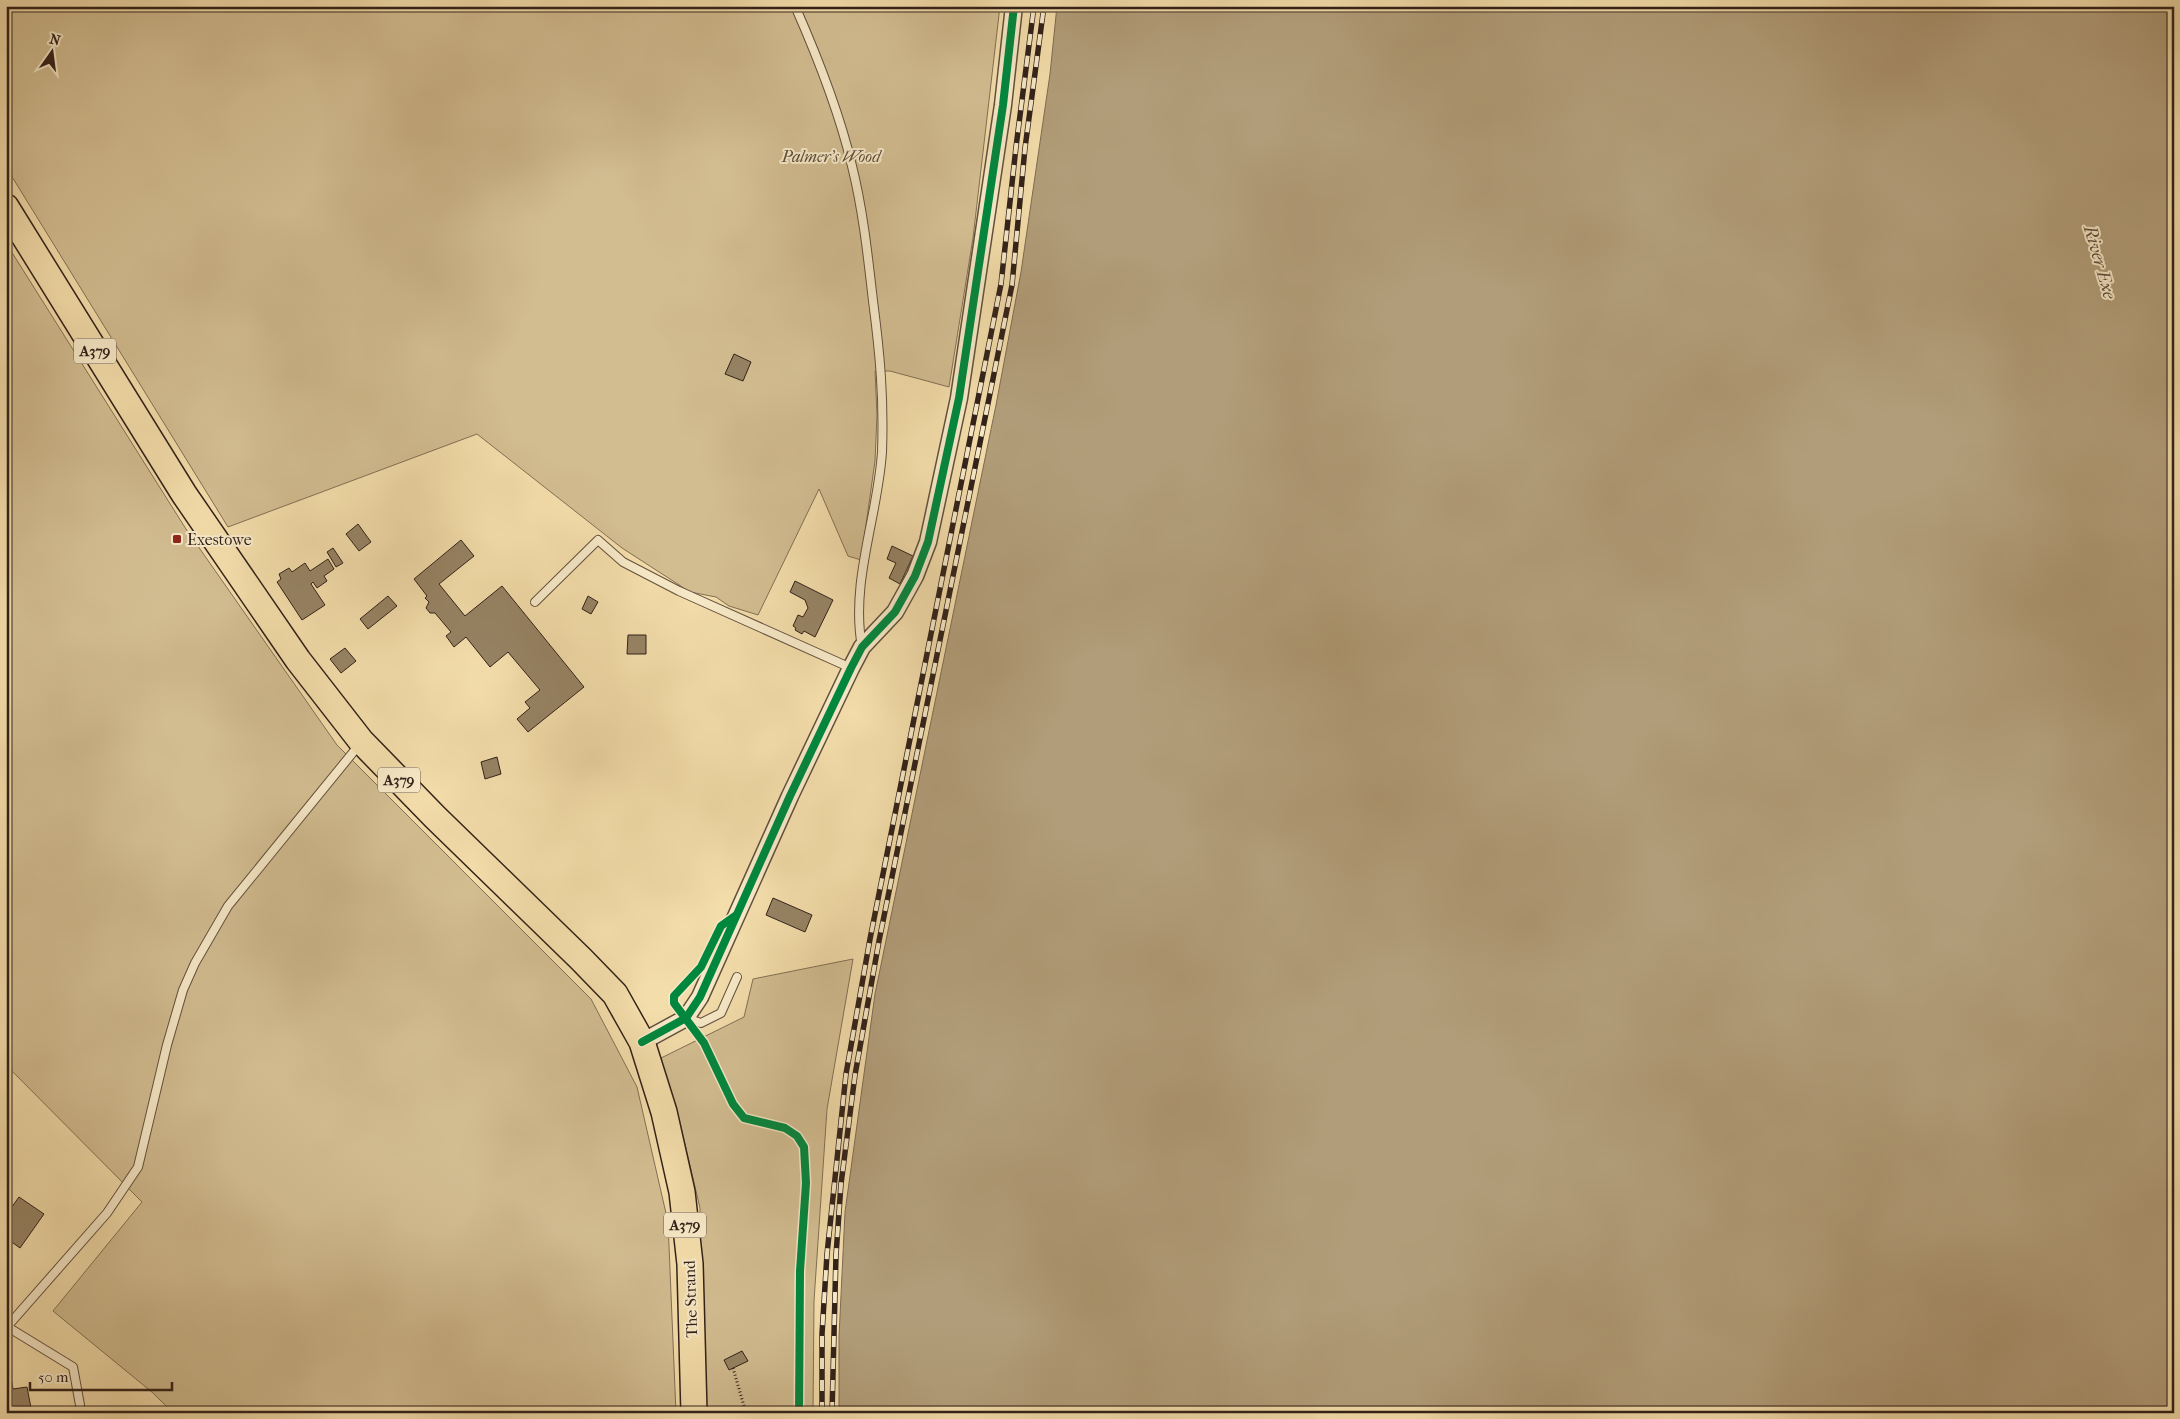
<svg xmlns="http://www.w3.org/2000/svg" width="2180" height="1419" viewBox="0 0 2180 1419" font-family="'IM FELL French Canon',serif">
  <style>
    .green { fill: #d2bd91; stroke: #826f55 }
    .water { fill: #b19d79; stroke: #7e6b53 }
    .building { fill: #968364; stroke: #312119 }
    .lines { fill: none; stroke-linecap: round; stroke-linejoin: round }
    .service-casing { stroke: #62503d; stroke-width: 10 }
    .minor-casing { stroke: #62503d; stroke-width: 19 }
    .primary-casing { stroke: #312119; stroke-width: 28 }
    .path { stroke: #312119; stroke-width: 3; stroke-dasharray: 1 2.5; stroke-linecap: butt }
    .service { stroke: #f7e9c8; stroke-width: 8 }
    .minor { stroke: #f7e9c8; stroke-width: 16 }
    .primary { stroke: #f3ddaa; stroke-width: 25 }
    .rail-casing { stroke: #312119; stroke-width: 5.5 }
    .rail { stroke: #f7e9c8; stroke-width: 4; stroke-dasharray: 11; stroke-linecap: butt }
    .cycleway-casing { stroke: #f7e9c8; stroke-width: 11 }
    .cycleway { stroke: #00873e; stroke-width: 8 }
    .poi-dot { fill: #8f2418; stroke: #f7e9c8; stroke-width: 2 }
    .labels { text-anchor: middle; stroke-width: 4; stroke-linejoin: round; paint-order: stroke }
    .shield { fill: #f7e9c8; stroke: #6c5d4e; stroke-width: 1 }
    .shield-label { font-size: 15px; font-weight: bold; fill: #312119 }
    .park-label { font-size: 16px; font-style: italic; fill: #594837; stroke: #f7e9c8 }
    .poi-label { font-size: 16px; fill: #312119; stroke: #f7e9c8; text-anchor: start }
    .street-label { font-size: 16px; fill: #312119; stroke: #f7e9c8 }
    .water-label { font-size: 18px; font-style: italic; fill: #5e4c3b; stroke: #f7e9c8 }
  </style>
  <rect width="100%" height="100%" fill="#f3ddaa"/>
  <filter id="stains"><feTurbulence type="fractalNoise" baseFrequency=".004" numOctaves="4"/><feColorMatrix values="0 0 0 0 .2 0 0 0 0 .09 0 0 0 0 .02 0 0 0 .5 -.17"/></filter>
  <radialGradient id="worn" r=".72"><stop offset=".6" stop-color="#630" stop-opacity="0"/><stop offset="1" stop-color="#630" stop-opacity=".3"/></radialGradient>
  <g class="green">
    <polygon points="6,6 1000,6 973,238 949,387 890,371 875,371 877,415 875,461 861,560 848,556 819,489 758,615 729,606 716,597 690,592 622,548 477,434 228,527 6,167"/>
    <polygon points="6,243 186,529 337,745 591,999 637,1087 668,1222 676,1413 173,1413 153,1393 53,1311 142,1202 6,1065"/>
    <polygon points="853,959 827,1109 814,1301 813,1413 703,1413 700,1208 676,1106 657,1060 744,1017 753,979"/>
  </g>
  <polygon class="water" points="1057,6 2174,6 2174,1413 839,1413 839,1337 845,1212 875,994 996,405 1021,272 1050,74"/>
  <g class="building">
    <polygon points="734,354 751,362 743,381 725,374"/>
    <polygon points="358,524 371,542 359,551 346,534"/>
    <polygon points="461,540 474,556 439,584 465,616 502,586 584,687 528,732 517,719 530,708 525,702 540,690 508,652 490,667 466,637 454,647 446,636 451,632 435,613 430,613 426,608 429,602 425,598 427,596 414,579"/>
    <polygon points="892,546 913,556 900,584 889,578 896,563 887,559"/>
    <polygon points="333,548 343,563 336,567 327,552"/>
    <polygon points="328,559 334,569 324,576 327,581 317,588 313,582 311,584 325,605 302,620 277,582 281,579 279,574 289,568 292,572 305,563 310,571"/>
    <polygon points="795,581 833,600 815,637 804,631 802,634 795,630 796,628 793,626 798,615 803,617 808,608 805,600 790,592"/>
    <polygon points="388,596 397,606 368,629 360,619"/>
    <polygon points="588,596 598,602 591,614 582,609"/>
    <polygon points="628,635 646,635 646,654 627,654"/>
    <polygon points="345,648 356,661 341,673 330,659"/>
    <polygon points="497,757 501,774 485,779 481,762"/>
    <polygon points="773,898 812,915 805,932 766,915"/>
    <polygon points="19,1197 44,1214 20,1248 6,1238 6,1215"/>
    <polygon points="742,1351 748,1361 729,1370 724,1360"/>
    <polygon points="10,1371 13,1389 27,1387 32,1413 6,1413 6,1372"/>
  </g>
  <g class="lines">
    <defs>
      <g id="service">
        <path d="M795 6C818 58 839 111 852 166 863 210 868 257 873 301 880 354 884 398 882 452 878 516 850 582 862 647"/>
        <polyline points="535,602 598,540 623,562 679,591 851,668"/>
        <polyline points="686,1018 701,1023 721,1013 737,977"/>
        <polyline points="6,1326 73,1367 80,1405"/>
        <polyline points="6,1328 107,1213 138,1167 167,1045 183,990 195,963 228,906 359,745"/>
      </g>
      <polyline id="minor" points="642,1042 686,1018 700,997 790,796 851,668 862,647 895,612 915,576 928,542 959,398 1003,105 1014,6"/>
      <polyline id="primary" points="6,207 184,494 298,660 361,741 435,817 581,959 615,994 642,1042 664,1112 682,1192 690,1264 694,1413"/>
    </defs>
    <use href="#service" class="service-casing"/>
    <use href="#minor" class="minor-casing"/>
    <use href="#primary" class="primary-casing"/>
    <polyline class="path" points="733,1368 746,1413"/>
    <use href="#service" class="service"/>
    <use href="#minor" class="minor"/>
    <use href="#primary" class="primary"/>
    <defs>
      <g id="rail">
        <polyline points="822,1413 822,1334 827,1254 846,1074 870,939 1001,284 1016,147 1034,6"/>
        <polyline points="832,1413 836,1255 841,1184 855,1075 879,941 1012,285 1025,148 1044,6"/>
      </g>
    </defs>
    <use href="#rail" class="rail-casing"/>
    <use href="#rail" class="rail"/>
    <defs>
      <g id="cycleway">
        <polyline points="735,916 721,926 701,967 674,996 674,1003 704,1043 733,1104 744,1118 785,1128 797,1136 804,1147 806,1183 800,1271 799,1413"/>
        <polyline points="642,1042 686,1018 700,997 790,796 851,668 862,647 895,612 915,576 928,542 959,398 1003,105 1014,6"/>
      </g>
    </defs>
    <use href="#cycleway" class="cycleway-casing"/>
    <use href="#cycleway" class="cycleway"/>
  </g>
  <rect class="poi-dot" x="172" y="534" width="10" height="10" rx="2.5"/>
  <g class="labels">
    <g class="shield">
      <rect x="74" y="338.5" width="42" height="25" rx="4"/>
      <rect x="378" y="767.5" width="42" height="25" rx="4"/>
      <rect x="664" y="1212.5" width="42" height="25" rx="4"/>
    </g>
    <g class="shield-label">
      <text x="95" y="356">A379</text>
      <text x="399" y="785">A379</text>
      <text x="685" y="1230">A379</text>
    </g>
    <g class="park-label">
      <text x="831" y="162">Palmer's Wood</text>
    </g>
    <g class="poi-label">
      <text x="187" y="545">Exestowe</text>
    </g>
    <g class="street-label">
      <text transform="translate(690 1299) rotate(-92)" y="6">The Strand</text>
    </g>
    <g class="water-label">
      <text transform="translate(2100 262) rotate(74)" y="6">River Exe</text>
    </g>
  </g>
  <rect width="2180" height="1419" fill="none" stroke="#f3ddaa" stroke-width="25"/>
  <rect x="8" y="8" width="2165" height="1404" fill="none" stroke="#312119" stroke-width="2.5"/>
  <rect x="12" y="12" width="2155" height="1394" fill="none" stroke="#312119"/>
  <g transform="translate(52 52) rotate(14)" stroke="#f7e9c8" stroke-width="4" paint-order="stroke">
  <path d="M0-4L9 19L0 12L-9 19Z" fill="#312119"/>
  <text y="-8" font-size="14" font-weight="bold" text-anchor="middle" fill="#312119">N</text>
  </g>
  <path d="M30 1382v8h142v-8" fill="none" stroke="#312119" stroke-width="2.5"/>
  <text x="38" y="1382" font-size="15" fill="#312119" stroke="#f7e9c8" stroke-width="4" paint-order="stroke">50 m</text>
  <rect width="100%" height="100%" filter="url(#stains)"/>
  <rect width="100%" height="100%" fill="url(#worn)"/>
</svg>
